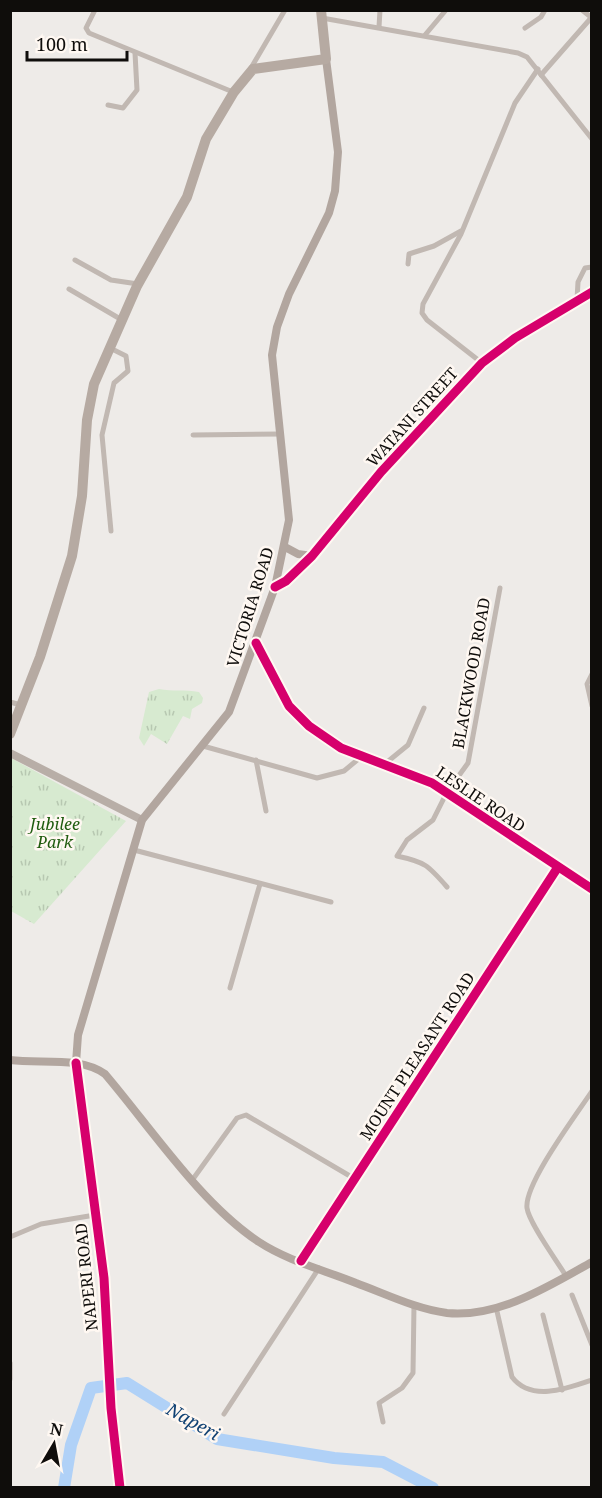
<svg xmlns="http://www.w3.org/2000/svg" width="602" height="1498" viewBox="0 0 602 1498" font-family="'Noto Serif',serif">
  <style>
    .park { fill: url(#park-tufts) }
    .lines { fill: none; stroke-linecap: round; stroke-linejoin: round }
    .river { stroke: #b0d1f7; stroke-width: 12 }
    .street { stroke: #c1b8b2; stroke-width: 5 }
    .secondary { stroke: #b8aea7; stroke-width: 8 }
    .primary { stroke: #b2a69f; stroke-width: 8 }
    .highway { stroke: #b6aaa2; stroke-width: 10 }
    .cycleway-casing { stroke: #fff8f2; stroke-width: 13 }
    .cycleway { stroke: #d6006c; stroke-width: 9 }
    .labels { text-anchor: middle; stroke-width: 5; stroke-linejoin: round; paint-order: stroke }
    .street-label { font-size: 16px; fill: #0f0d0b; stroke: #fff8f2 }
    .park-label { font-size: 16px; font-style: italic; fill: #205c0f; stroke: #fff8f2 }
    .water-label { font-size: 18px; font-style: italic; fill: #134374; stroke: #fff8f2 }
  </style>
  <defs>
    <pattern id="park-tufts" width="24" height="20" patternUnits="userSpaceOnUse" patternTransform="scale(1.5)"><rect width="24" height="20" fill="#d7ead0"/><path d="M3 7l-1-3M5 7V3M7 7l1-3M15 17l-1-3M17 17v-4M19 17l1-3" fill="none" stroke="#b7c8b1"/></pattern>
  </defs>
  <rect width="100%" height="100%" fill="#eeebe8"/>
  <g class="park">
    <path d="M159 689C173 692 185 689 199 692L203 698 202 703 192 709 190 719 183 716 167 744 151 734 144 746 139 738 149 692Z"/>
    <polygon points="11,758 126,821 34,924 11,911"/>
  </g>
  <g class="lines">
    <polyline class="river" points="64,1488 71,1445 91,1388 127,1383 217,1439 334,1458 383,1462 433,1488"/>
    <g class="street">
      <polyline points="95,10 86,28 89,33 233,92"/>
      <polyline points="582,10 592,18"/>
      <polyline points="322,18 518,53 527,57 592,139"/>
      <polyline points="379,27 380,10"/>
      <polyline points="525,28 541,17 545,10"/>
      <polyline points="425,35 446,10"/>
      <polyline points="251,68 285,10"/>
      <polyline points="541,75 591,18"/>
      <polyline points="108,105 123,108 137,90 135,53"/>
      <polyline points="75,260 111,280 138,284"/>
      <polyline points="408,264 409,254 434,246 461,231"/>
      <polyline points="69,289 122,320"/>
      <polyline points="577,300 578,282 585,268 592,267"/>
      <polyline points="110,348 126,356 128,371 114,383 102,435 111,531"/>
      <polyline points="482,363 427,320 422,313 423,304 461,234 515,103 538,69"/>
      <polyline points="193,435 281,434"/>
      <polyline points="275,587 286,581 312,556 381,472 482,363 515,338 592,292"/>
      <polyline points="256,643 289,706 309,726 341,748 432,783 592,889"/>
      <polyline points="592,674 587,684 592,706"/>
      <polyline points="10,702 21,705"/>
      <polyline points="203,746 317,778 344,771 362,756"/>
      <polyline points="256,760 266,811"/>
      <polyline points="386,763 408,745 424,708"/>
      <polyline points="134,850 331,902"/>
      <path d="M447 887C428 865 425 862 397 856L407 840 433 820 447 792 468 763 500 588"/>
      <polyline points="230,988 260,884"/>
      <polyline points="76,1063 104,1278 111,1408 120,1488"/>
      <polyline points="193,1179 237,1118 246,1115 355,1179"/>
      <polyline points="10,1237 41,1224 95,1215"/>
      <polyline points="301,1261 558,867"/>
      <path d="M566 1276C557 1261 529 1223 527 1208 524 1184 577 1114 592 1091"/>
      <polyline points="572,1295 592,1345"/>
      <path d="M496 1307 512 1377C531 1402 566 1389 592 1380"/>
      <polyline points="543,1315 562,1390"/>
      <polyline points="10,1363 10,1379"/>
      <polyline points="224,1414 319,1268"/>
      <polyline points="383,1422 379,1403 402,1388 413,1373 414,1305"/>
    </g>
    <polyline class="secondary" points="10,753 142,820"/>
    <g class="primary">
      <polyline points="285,547 298,554 312,556"/>
      <path d="M10 1060C41 1064 80 1056 105 1074 151 1128 201 1204 259 1242 288 1261 324 1270 356 1283 386 1294 416 1309 447 1313 499 1318 549 1286 592 1262"/>
      <polyline points="76,1063 78,1035 142,820 229,712 275,587 289,520 272,355 277,327 289,294 329,213 335,191 338,152 326,59"/>
    </g>
    <polyline class="highway" points="10,734 40,657 72,556 82,496 87,420 94,384 137,286 187,197 206,139 234,92 253,69 326,59 321,10"/>
    <defs>
      <g id="cycleway">
        <polyline points="275,587 286,581 312,556 381,472 482,363 515,338 592,292"/>
        <polyline points="256,643 289,706 309,726 341,748 432,783 592,889"/>
        <polyline points="76,1063 104,1278 111,1408 120,1488"/>
        <polyline points="301,1261 558,867"/>
      </g>
    </defs>
    <use href="#cycleway" class="cycleway-casing"/>
    <use href="#cycleway" class="cycleway"/>
  </g>
  <g class="labels">
    <g class="street-label">
      <text transform="translate(412 417) rotate(-48)" y="6">WATANI STREET</text>
      <text transform="translate(250 607) rotate(-73)" y="6">VICTORIA ROAD</text>
      <text transform="translate(471 673) rotate(-80)" y="6">BLACKWOOD ROAD</text>
      <text transform="translate(481 799) rotate(34)" y="6">LESLIE ROAD</text>
      <text transform="translate(417 1056) rotate(-57)" y="6">MOUNT PLEASANT ROAD</text>
      <text transform="translate(86 1277) rotate(-96)" y="6">NAPERI ROAD</text>
    </g>
    <g class="park-label">
      <text x="55" y="830">Jubilee<tspan x="55" dy="18">Park</tspan></text>
    </g>
    <g class="water-label">
      <text transform="translate(193 1422) rotate(29)" y="6">Naperi</text>
    </g>
  </g>
  <rect width="602" height="1498" fill="none" stroke="#0f0d0b" stroke-width="24"/>
  <g transform="translate(54 1444) rotate(10)" stroke="#fff8f2" stroke-width="4.5" paint-order="stroke">
  <path d="M0-4.5L10 22L0 15L-10 22Z" fill="#0f0d0b"/>
  <text y="-9" font-size="16" font-weight="bold" text-anchor="middle" fill="#0f0d0b">N</text>
  </g>
  <path d="M27 51v9h100v-9" fill="none" stroke="#0f0d0b" stroke-width="3"/>
  <text x="36" y="51" font-size="18" fill="#0f0d0b" stroke="#fff8f2" stroke-width="4.5" paint-order="stroke">100 m</text>
</svg>
